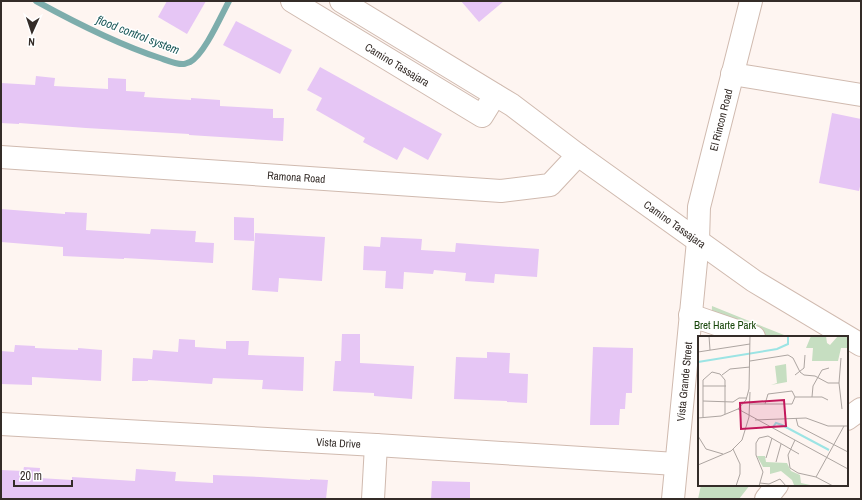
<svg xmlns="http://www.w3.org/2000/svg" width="862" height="500" viewBox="0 0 862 500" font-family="'Archivo Narrow',sans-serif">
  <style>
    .green { fill: #c6dec1 }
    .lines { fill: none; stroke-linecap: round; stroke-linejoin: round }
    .stream { stroke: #7dadac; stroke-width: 6 }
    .building { fill: #e6c6f5 }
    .minor-casing { stroke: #d0baaf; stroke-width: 24 }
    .minor { stroke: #fff; stroke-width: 22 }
    .labels { text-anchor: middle; stroke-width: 3; stroke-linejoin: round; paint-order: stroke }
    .street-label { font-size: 11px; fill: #342c28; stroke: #fff }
    .park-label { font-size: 11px; fill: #17460a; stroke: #fff }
    .water-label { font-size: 12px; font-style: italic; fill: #1c595a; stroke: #fff }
    .inset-river { fill: none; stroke: #9ce4e4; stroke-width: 2 }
    .inset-road { fill: none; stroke: #ada5a1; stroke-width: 1 }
    .view { fill: #c2185b; fill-opacity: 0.15; stroke: #c2185b; stroke-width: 2 }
    .inset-edge { fill: none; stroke: #342c28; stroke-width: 2 }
  </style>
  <rect width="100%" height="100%" fill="#fef5f1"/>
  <g class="green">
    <polygon points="712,306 784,335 788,337 711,337"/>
    <polygon points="701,485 750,485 739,499 698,499"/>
  </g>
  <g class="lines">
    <path class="stream" d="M36 1C76 23 117 44 160 58 166 60 178 65 184 64 185 64 189 62 190 62 204 55 221 16 229 1"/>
  </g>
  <g class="building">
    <polygon points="167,1 206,1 187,34 158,17"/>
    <polygon points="461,1 504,1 479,22"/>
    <polygon points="236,21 292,50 280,74 223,45"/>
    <polygon points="320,67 376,98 442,134 428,160 404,147 397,160 363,142 365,138 316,110 322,98 307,90"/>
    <polygon points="36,76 55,78 54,86 108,89 108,78 126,79 126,91 145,92 144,97 191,100 191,98 220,100 220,106 273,109 273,118 284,118 283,141 189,135 189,134 86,128 19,123 19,124 1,123 1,83 35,85"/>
    <polygon points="832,113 861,119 861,182 859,191 819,183"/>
    <polygon points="1,209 65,214 65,212 87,213 86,230 150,234 151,229 196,231 195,242 214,243 213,263 124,258 124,259 63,256 63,247 1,242"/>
    <polygon points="234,217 254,218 254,241 234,240"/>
    <polygon points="255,233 325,237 322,281 279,278 278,292 252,290"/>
    <polygon points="381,237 422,239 421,250 455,252 456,243 539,249 537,277 495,274 494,283 465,281 466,273 434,270 433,274 404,272 403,289 385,288 386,271 363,270 364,246 380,247"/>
    <polygon points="342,334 360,334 360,363 414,366 412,399 374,396 374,393 333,391 335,361 341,361"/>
    <polygon points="179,339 195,340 195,347 226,349 226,341 249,341 248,355 304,357 303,391 262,389 263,380 213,378 212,384 148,380 148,381 132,381 133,358 152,359 153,350 178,352"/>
    <polygon points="15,345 35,346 35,348 78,350 78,348 102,350 101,381 32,377 32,385 1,384 1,351 14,352"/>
    <polygon points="593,347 633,348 632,393 626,393 625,409 620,409 619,425 590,425"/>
    <polygon points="487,352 510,353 509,373 528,374 527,403 507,402 507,401 454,399 456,357 487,358"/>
    <polygon points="24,467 40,468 39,478 72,480 72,477 135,481 136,469 176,472 175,481 213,483 213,475 260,477 310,480 310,479 328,480 326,499 1,499 1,470 23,471"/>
    <polygon points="432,481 470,482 470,499 431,499"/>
  </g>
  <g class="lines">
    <defs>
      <g id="minor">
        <path id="s1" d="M292 1 482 116 495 95"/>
        <path id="s2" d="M341 1 512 105 578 155 754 281 861 345"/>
        <polyline points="732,74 861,95"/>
        <path id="s3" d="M1 157 501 191 550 185 578 155"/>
        <polyline points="690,315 754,337"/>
        <polyline points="847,419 861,409"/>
        <path id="s4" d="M1 424 376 445 676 464"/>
        <polyline points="373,499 376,445"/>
        <path id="s5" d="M673 499 698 241 699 207 751 1"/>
        <polyline points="766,499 777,485"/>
      </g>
    </defs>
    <use href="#minor" class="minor-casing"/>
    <use href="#minor" class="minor"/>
  </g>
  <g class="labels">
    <g class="street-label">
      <text dy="4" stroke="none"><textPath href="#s1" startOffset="123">Camino Tassajara</textPath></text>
      <text dy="4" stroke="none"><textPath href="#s5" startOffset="383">El Rincon Road</textPath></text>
      <text dy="4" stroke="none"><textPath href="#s3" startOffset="296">Ramona Road</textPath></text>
      <text dy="4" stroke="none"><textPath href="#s2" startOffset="402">Camino Tassajara</textPath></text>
      <text dy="4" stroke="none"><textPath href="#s5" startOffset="118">Vista Grande Street</textPath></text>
      <text dy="4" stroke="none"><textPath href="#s4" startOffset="338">Vista Drive</textPath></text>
    </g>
    <g class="park-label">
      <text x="725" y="329">Bret Harte Park</text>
    </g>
    <g class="water-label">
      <text transform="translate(138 35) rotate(21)" y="4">flood control system</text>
    </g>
  </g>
  <g transform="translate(698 336)">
    <rect width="150" height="150" fill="#fef5f1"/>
    <path d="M113 0H128L129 7 132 9 140 0H150V12H143L140 25H114L115 12H108ZM88 28 89 46 73 49 79 47 77 30ZM59 120H67L68 126 89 127 93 135 102 139 103 147 117 150H92L96 149 94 144 83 135 72 138V131H65Z" fill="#c6dec1"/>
    <path class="inset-river" d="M0 26 79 13 90 8V0M75 91 78 87 84 89 131 114"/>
    <path class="inset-road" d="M11 0 12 14M0 16 52 8M143 22 141 47 144 73M52 25 90 19 95 22 102 36 106 39 117 40 130 47H141M24 39 32 33 52 31M97 39 106 32 107 19M5 50H28M114 61 115 50 124 34 131 32M5 65 35 66 41 62H49M51 68H94L97 61H124L130 64M67 68 70 58 94 55 97 61M40 73 150 133M5 81V44L14 36 22 38 27 44V78M0 82 23 80 40 73 48 64 51 53 52 0M98 82 100 90 150 116M57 84 108 82 130 90H150M0 100 8 113 25 118M97 104 90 119 92 132 100 137 118 141 135 150M35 113 42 128V138L38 150M68 122 74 102M78 126 83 108M0 129 33 115 44 104 51 81 52 56M118 141 146 90M62 147 71 148 82 143 88 150M61 150 65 136 58 119V107L61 102 70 100 101 118"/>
    <path class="view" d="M86 64 88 90 43 93 42 67Z"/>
    <rect width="150" height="150" class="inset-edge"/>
  </g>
  <rect width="862" height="500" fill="none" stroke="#342c28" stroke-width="4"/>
  <g transform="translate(32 32) rotate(183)" stroke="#ffffff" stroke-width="3" paint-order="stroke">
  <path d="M0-3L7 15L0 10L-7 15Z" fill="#342c28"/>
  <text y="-6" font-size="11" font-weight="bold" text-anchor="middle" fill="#342c28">N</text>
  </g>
  <path d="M14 480v6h58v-6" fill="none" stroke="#342c28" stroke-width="2"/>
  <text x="20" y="480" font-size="12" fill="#342c28" stroke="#ffffff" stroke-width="3" paint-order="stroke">20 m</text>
</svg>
